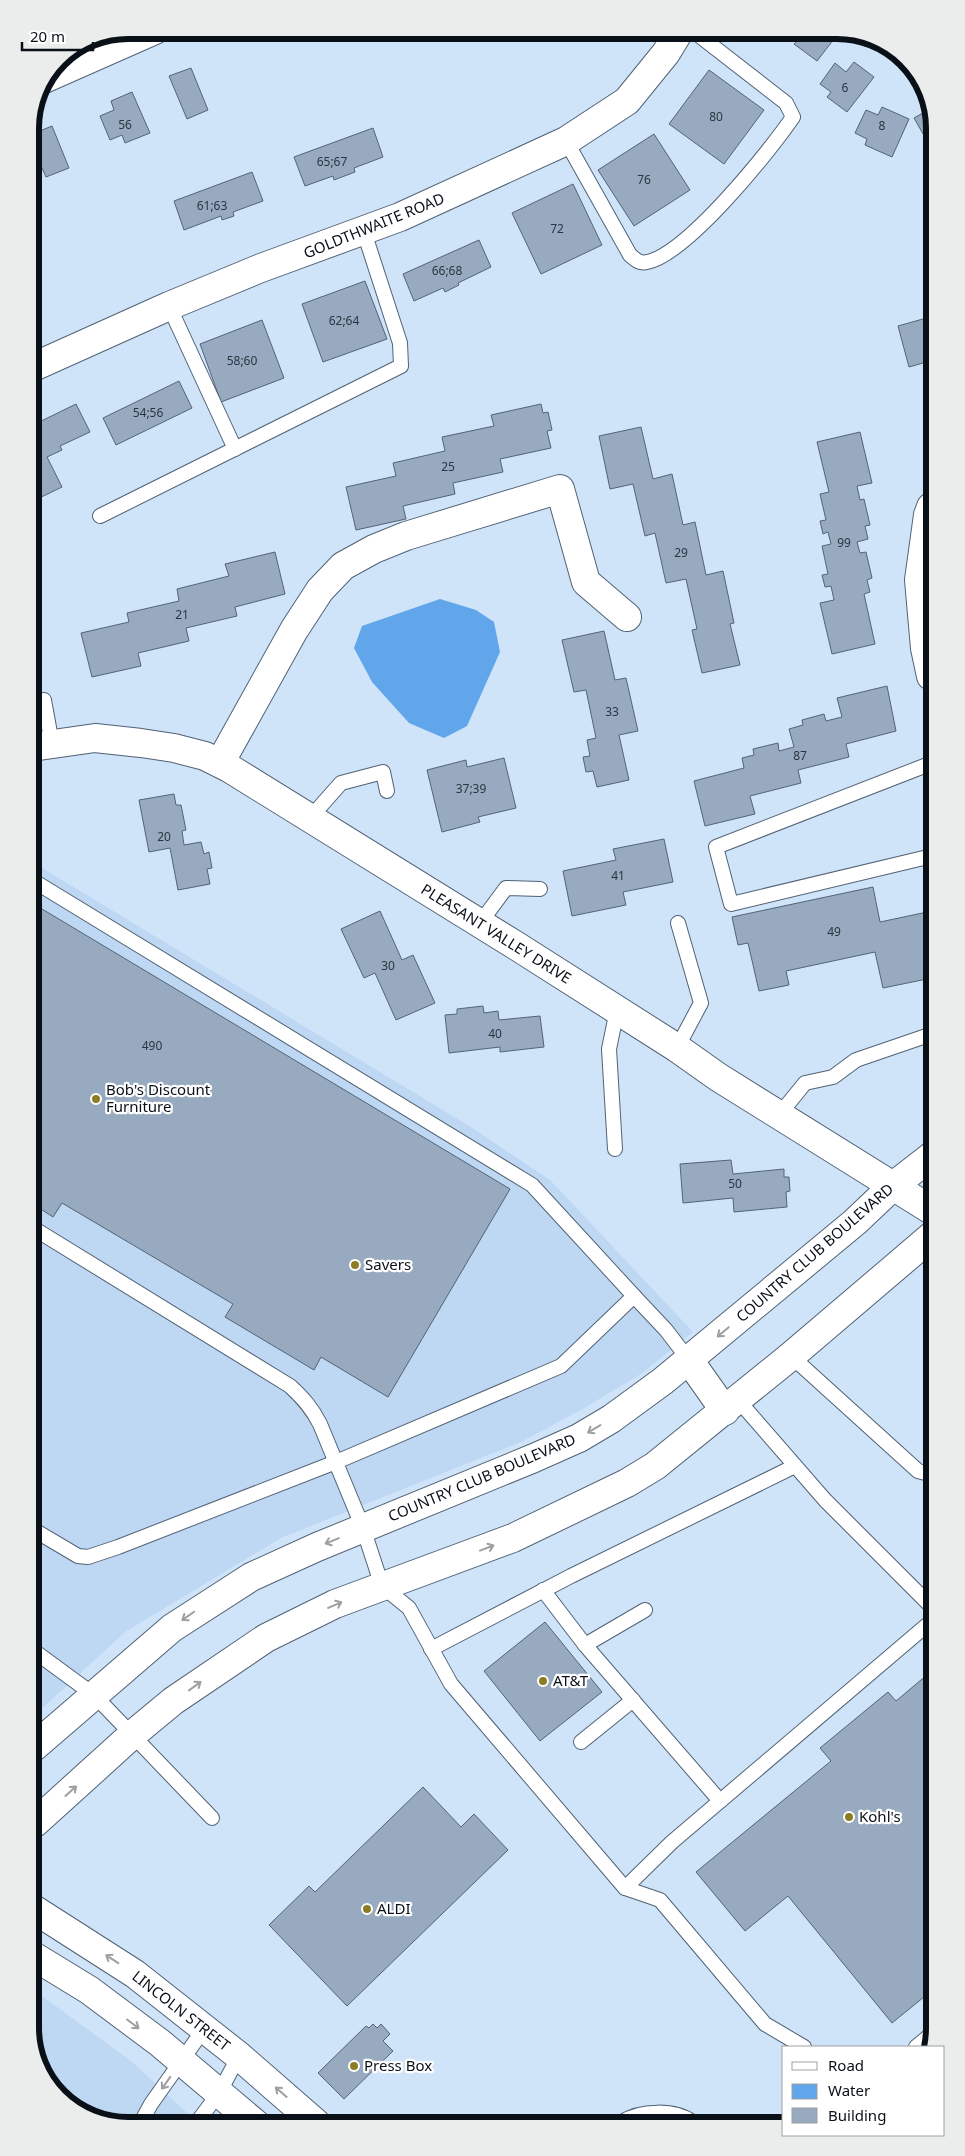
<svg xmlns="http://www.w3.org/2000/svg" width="965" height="2156" viewBox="0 0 965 2156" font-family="'Noto Sans',sans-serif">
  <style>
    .built { fill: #bed8f3 }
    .water { fill: #61a6eb }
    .building { fill: #97aabf; stroke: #536476 }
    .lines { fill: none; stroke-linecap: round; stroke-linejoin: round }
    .service-casing { stroke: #516275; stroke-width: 16 }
    .minor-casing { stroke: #516275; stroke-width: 30 }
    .tertiary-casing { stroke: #516275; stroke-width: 30 }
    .secondary-casing { stroke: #516275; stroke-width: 30 }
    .service { stroke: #fff; stroke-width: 14 }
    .minor { stroke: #fff; stroke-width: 28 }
    .tertiary { stroke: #fff; stroke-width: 28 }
    .secondary { stroke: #fff; stroke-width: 28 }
    .oneway { stroke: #9d9fa2 }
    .poi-dot { fill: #8b7d23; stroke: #fff; stroke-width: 2 }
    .labels { text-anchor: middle; stroke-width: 4.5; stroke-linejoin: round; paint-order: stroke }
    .number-label { font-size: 12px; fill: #2c3641 }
    .street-label { font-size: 15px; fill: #091017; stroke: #fff }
    .poi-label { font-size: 15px; fill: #091017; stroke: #fff; text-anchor: start }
    .rim { fill: none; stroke: #091017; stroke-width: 6 }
  </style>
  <rect width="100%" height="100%" fill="#cfe3f9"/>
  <g class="built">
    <polygon points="32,862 471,1127 550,1180 693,1332 641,1374 586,1407 523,1441 281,1538 125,1632 34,1716"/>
    <polygon points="35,1991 131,2061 200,2125 121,2126 68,2106 35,2060"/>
  </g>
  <polygon class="water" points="440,599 476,610 494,622 500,652 467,726 444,738 409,723 372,682 354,648 362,626"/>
  <g class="building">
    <polygon points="786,30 841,30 817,61 794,44 797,41"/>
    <polygon points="854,62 874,77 847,112 827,97 831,92 820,84 835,63 846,72"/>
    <polygon points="191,68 208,110 187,119 169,76"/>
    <polygon points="709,70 764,110 724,164 669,124"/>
    <polygon points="132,92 150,133 125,143 122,135 110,140 100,116 114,110 111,101"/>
    <polygon points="882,107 909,119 892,157 865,145 867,139 855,133 866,110 878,115"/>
    <polygon points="930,109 930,146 914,118"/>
    <polygon points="52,126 69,168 46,177 42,168 30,173 30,144 33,143 30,135"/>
    <polygon points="373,128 383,157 354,168 355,172 334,180 333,176 305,186 294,157"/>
    <polygon points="654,134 690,190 634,226 598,170"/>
    <polygon points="252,172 263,201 233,212 234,216 222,220 221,216 184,230 174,201"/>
    <polygon points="573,184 602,245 541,274 512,213"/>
    <polygon points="479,240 491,267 458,283 459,285 445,292 443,288 414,301 403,274"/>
    <polygon points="365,281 387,339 323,362 302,304"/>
    <polygon points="930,317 930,361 909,367 898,326"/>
    <polygon points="262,320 284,378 221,402 200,344"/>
    <polygon points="179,381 192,408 116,445 103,418"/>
    <polygon points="76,404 90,432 60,446 62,450 47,457 62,487 31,502 31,426"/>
    <polygon points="541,404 543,413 548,412 552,430 547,431 551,448 500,459 503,472 453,483 455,494 403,506 406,519 356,530 346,487 396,476 393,463 445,451 442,437 494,426 491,415"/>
    <polygon points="641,427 653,479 672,474 683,525 695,522 706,575 723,571 734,623 730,624 740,665 702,673 692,630 697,629 686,579 666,583 655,533 645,536 633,484 610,489 599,436"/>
    <polygon points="860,432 872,483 857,486 860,500 864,499 870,525 865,526 868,539 857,542 860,553 866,552 872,578 867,580 870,592 864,594 875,644 832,654 820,603 834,600 831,586 825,587 822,575 828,574 822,546 831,544 828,532 823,534 820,521 826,520 820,494 829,492 817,442"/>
    <polygon points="275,552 285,594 235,607 237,616 186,628 189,641 138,653 141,666 92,677 81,633 129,622 127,613 179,601 177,589 229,576 225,564"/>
    <polygon points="604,631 615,680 626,678 638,731 619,735 629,780 597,787 593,771 586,772 583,757 590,756 587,740 596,738 586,690 574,692 562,640"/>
    <polygon points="887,686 896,731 846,744 849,757 798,770 801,783 750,796 755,814 705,826 694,781 744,768 742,758 754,755 753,749 778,743 779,751 794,747 789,729 803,725 802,720 824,714 826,721 842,717 837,698"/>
    <polygon points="504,758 516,808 478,817 480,822 442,832 427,770 466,760 467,767"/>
    <polygon points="174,794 176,805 181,805 186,830 182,831 184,845 201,842 204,854 209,852 212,868 207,869 210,884 178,890 170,848 149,852 139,800"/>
    <polygon points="664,839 673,882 623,892 626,905 572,916 563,871 616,860 613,849"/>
    <polygon points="873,887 880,922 932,911 932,978 883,988 875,952 786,971 789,985 759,991 748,943 738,945 732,917"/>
    <polygon points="32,903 510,1189 388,1397 321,1357 314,1370 225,1317 233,1304 62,1203 53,1217 33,1204"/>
    <polygon points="380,911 402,960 413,955 435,1003 396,1020 375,973 364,978 341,929"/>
    <polygon points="483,1006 484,1013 498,1011 499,1020 540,1016 544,1047 500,1052 500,1047 449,1053 445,1015 457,1014 457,1009"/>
    <polygon points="731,1160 733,1174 784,1169 784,1177 789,1177 790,1191 786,1192 787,1207 734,1212 733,1198 683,1203 680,1164"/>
    <polygon points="934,1515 934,1537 923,1525"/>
    <polygon points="545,1622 602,1692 540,1741 484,1671"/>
    <polygon points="934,1669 935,1988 892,2023 788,1896 745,1931 696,1872 831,1761 820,1748 888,1692 896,1701"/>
    <polygon points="423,1787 461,1827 474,1814 508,1850 347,2006 269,1925 309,1886 315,1892"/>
    <polygon points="373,2024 377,2028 381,2024 390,2034 383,2041 393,2051 344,2099 318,2073 366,2026 369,2028"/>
  </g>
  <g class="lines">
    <defs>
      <g id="service">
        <path d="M566 141 630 255C635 259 639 264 647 262 687 254 769 152 793 117L786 103 692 30"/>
        <polyline points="169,306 235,449"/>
        <polyline points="100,516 401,366 400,343 364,232"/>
        <polyline points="32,703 44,700 52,744"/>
        <polyline points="932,763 716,847 731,904 932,856"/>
        <polyline points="310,818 341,783 383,772 387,791"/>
        <polyline points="32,880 532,1185 634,1296 561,1366 336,1462 118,1547 88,1557 78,1556 34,1530"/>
        <polyline points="480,923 506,888 540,889"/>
        <polyline points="677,1048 701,1003 678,923"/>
        <polyline points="779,1115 805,1083 833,1077 856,1060 932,1034"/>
        <polyline points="615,1149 609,1049 617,1010"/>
        <path d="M33 1228 290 1386C303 1398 312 1408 320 1424L363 1528 382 1586 409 1608 451 1684 625 1888 660 1900 765 2024 804 2047"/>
        <polyline points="634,1296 666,1330 689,1360"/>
        <polyline points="791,1356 918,1471 933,1475"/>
        <polyline points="738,1400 825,1500 934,1609"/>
        <polyline points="543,1590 585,1645"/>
        <polyline points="645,1610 585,1645 720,1801"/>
        <polyline points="431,1649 571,1576 795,1466"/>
        <polyline points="34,1651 94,1695 212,1818"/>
        <polyline points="581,1742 633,1700"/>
        <polyline points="625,1888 672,1842 934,1619"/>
        <polyline points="916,2047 934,2032"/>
        <path d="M622 2122C640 2110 675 2109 692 2122"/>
        <polyline points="195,2125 219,2093 239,2056"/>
        <polyline points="139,2126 151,2104 204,2029"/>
      </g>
      <g id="minor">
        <polyline points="44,79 155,30"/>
        <polyline points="31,368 169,306 261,268 400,217 566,141 627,101 666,53 680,30"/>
        <polyline points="931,507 928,515 919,580 925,648 931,676"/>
        <polyline points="32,747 95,738 141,743 174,748 205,756 229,768 515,945 677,1048 718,1077 933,1211"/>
        <polyline points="220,763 294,630 320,590 343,566 374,549 406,536 560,489 586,582 627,617"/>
        <polyline points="689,1360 725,1411"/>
      </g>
      <g id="tertiary">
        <polyline points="34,1747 172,1628 251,1577 317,1547 534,1458 579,1438 611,1419 663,1381 855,1222 893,1186 933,1155"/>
        <polyline points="35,1823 132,1735 173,1701 266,1638 335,1604 513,1538 627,1483 655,1466 791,1356 933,1235"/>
      </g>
      <g id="secondary">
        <polyline points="35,1910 135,1974 239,2056 317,2124"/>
        <polyline points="35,1957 89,1990 160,2043 257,2125"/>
      </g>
    </defs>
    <use href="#service" class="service-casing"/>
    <use href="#minor" class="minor-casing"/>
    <use href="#tertiary" class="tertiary-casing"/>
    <use href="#secondary" class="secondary-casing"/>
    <use href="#service" class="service"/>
    <use href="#minor" class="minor"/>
    <use href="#tertiary" class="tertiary"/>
    <use href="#secondary" class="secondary"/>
  </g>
  <defs><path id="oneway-shaft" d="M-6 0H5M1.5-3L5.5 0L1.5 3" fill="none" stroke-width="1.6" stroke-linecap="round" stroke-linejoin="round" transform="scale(1.25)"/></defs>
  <g class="oneway">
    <use href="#oneway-shaft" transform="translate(723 1332) rotate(140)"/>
    <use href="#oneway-shaft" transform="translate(594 1429) rotate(149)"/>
    <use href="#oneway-shaft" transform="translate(332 1541) rotate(158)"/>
    <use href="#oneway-shaft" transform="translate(487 1548) rotate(-21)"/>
    <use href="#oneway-shaft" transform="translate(335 1605) rotate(-23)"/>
    <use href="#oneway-shaft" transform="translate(188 1616) rotate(145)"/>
    <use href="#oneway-shaft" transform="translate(195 1686) rotate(-36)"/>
    <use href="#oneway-shaft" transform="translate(71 1791) rotate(-42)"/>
    <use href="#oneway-shaft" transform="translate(112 1959) rotate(-147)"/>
    <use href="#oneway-shaft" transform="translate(133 2024) rotate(37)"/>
    <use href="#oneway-shaft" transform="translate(166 2083) rotate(125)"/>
    <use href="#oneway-shaft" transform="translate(281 2092) rotate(-139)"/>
  </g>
  <g class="poi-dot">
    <circle cx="96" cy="1099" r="5"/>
    <circle cx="355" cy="1265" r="5"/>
    <circle cx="543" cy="1681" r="5"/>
    <circle cx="849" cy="1817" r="5"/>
    <circle cx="367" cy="1909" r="5"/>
    <circle cx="354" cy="2066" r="5"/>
  </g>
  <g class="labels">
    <g class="number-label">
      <text x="845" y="92">6</text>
      <text x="716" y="121">80</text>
      <text x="125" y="129">56</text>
      <text x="882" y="130">8</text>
      <text x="332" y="166">65;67</text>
      <text x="644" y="184">76</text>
      <text x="212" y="210">61;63</text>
      <text x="557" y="233">72</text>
      <text x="447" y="275">66;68</text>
      <text x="344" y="325">62;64</text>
      <text x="242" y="365">58;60</text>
      <text x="148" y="417">54;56</text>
      <text x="448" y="471">25</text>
      <text x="844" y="547">99</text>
      <text x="681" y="557">29</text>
      <text x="182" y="619">21</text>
      <text x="612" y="716">33</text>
      <text x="800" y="760">87</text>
      <text x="471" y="793">37;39</text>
      <text x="164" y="841">20</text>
      <text x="618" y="880">41</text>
      <text x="834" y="936">49</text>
      <text x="388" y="970">30</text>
      <text x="495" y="1038">40</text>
      <text x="152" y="1050">490</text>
      <text x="735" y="1188">50</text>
    </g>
    <g class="street-label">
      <text transform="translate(374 226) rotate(-22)" y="5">GOLDTHWAITE ROAD</text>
      <text transform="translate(496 934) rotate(32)" y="5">PLEASANT VALLEY DRIVE</text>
      <text transform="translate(815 1253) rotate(-41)" y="5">COUNTRY CLUB BOULEVARD</text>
      <text transform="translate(482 1478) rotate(-23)" y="5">COUNTRY CLUB BOULEVARD</text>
      <text transform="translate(181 2011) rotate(38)" y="5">LINCOLN STREET</text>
    </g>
    <g class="poi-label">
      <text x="106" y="1095">Bob's Discount<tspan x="106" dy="17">Furniture</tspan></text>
      <text x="365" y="1270">Savers</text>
      <text x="553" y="1686">AT&amp;T</text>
      <text x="859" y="1822">Kohl's</text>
      <text x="377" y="1914">ALDI</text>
      <text x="364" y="2071">Press Box</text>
    </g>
  </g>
  <path d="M0 0H965V2156H0ZM128 39H837A89 89 0 0 1 926 128V2028A89 89 0 0 1 837 2117H128A89 89 0 0 1 39 2028V128A89 89 0 0 1 128 39Z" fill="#ebecec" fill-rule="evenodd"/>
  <path class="rim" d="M128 39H837A89 89 0 0 1 926 128V2028A89 89 0 0 1 837 2117H128A89 89 0 0 1 39 2028V128A89 89 0 0 1 128 39Z"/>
  <rect x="782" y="2046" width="162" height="90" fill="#ffffff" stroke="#9d9fa2"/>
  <rect x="792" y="2062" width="25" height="8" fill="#ffffff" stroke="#9d9fa2"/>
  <text x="828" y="2071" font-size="15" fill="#091017">Road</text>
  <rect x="792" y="2084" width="25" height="15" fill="#61a6eb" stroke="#9d9fa2"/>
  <text x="828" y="2096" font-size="15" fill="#091017">Water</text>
  <rect x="792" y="2108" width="25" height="15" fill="#97aabf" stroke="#9d9fa2"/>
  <text x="828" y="2121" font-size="15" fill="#091017">Building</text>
  <path d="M22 42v8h71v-8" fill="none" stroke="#091017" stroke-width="2.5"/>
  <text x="30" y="42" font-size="15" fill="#091017" stroke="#ffffff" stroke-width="4" paint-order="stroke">20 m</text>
</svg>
